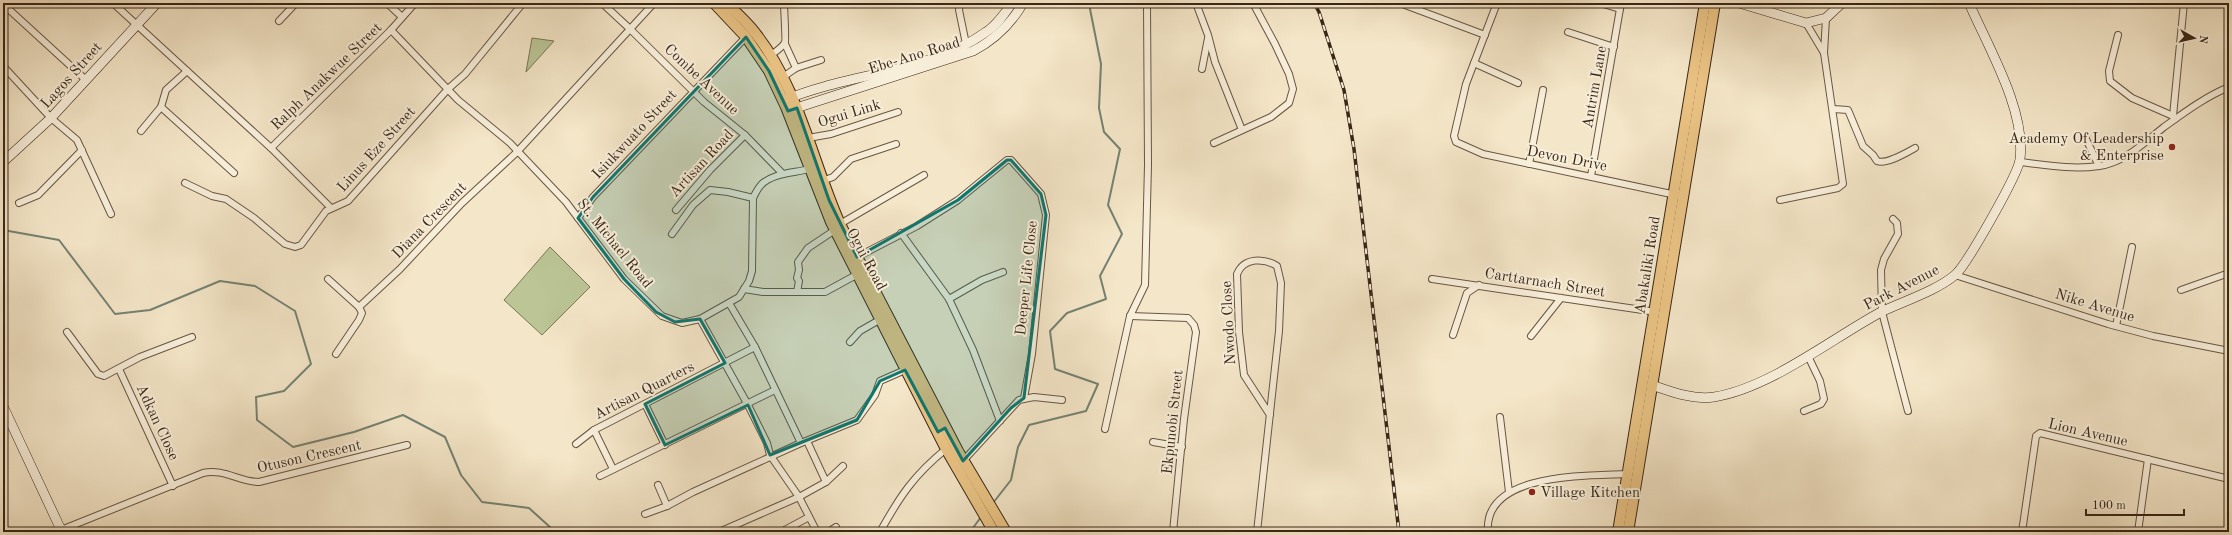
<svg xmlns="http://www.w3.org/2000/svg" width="2232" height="535" viewBox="0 0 2232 535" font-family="'Old Standard TT',serif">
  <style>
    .green { fill: #bbc596; stroke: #7a7656 }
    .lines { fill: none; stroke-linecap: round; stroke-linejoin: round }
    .stream { stroke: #748273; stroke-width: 2 }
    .street-casing { stroke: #685643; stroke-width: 8 }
    .secondary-casing { stroke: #392617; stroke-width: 10 }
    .primary-casing { stroke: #392617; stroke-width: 12 }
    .street { stroke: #f8efdb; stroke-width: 6 }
    .secondary { stroke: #f8efdb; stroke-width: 9 }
    .primary { stroke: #eac384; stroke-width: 10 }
    .rail-casing { stroke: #392617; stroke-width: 3.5 }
    .rail { stroke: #f8efdb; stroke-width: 2; stroke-dasharray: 6; stroke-linecap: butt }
    .marked { fill: #0f766e; fill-opacity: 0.2; stroke: #0f766e; stroke-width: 3; stroke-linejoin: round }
    .poi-dot { fill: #8f2418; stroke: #f8efdb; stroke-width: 1.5 }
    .labels { text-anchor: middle; stroke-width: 4; stroke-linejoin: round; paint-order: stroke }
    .street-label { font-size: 15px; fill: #392617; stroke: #f8efdb }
    .poi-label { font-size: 15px; fill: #392617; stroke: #f8efdb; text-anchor: end }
  </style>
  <rect width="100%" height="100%" fill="#f4e6c8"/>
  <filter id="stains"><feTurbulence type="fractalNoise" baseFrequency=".005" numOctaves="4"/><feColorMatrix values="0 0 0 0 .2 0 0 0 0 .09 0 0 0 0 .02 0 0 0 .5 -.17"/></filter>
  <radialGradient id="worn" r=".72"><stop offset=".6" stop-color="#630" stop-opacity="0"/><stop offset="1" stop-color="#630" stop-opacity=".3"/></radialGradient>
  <g class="green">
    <polygon points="532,38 554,41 526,72"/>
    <polygon points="550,247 590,287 542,335 504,300"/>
  </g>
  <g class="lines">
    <g class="stream">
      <polyline points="3,230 59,240 115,314 150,310 220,281 255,286 295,311 311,364 284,391 256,397 257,420 293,447 354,432 403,415 445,437 461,475 482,502 529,508 551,528 552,532"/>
      <polyline points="993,503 1011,480 1018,447 1029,425 1086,411 1098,384 1055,369 1050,331 1067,313 1106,299 1100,276 1122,234 1108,205 1120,149 1104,132 1099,108 1101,64 1090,9 1091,3"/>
      <polyline points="970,532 981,517"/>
    </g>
    <defs>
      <g id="street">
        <polyline points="113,3 271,148 330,207"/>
        <polyline points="387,3 402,17"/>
        <polyline points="602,3 630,29 704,102 745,135 783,174"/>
        <polyline points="960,3 959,10 966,44"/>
        <polyline points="1196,3 1208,35 1215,62 1242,130"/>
        <polyline points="1497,3 1466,84 1454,136 1456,142 1483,154 1676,195"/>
        <polyline points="1600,3 1620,9"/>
        <polyline points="3,4 86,80"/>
        <polyline points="1405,5 1485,35"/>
        <polyline points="279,21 296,3"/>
        <polyline points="1806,23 1824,53"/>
        <path d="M391 30 458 100 510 143 566 202 624 279 662 316 682 323 700 319 739 297 749 281 752 271 753 198C755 194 758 188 761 185 772 173 795 173 809 169"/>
        <polyline points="1568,32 1614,47"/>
        <polyline points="2118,35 2109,71 2110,81 2132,98 2173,116 2175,119"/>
        <polyline points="785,44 796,68"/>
        <path d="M771 55C775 52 783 47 785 42 786 40 784 9 784 3"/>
        <polyline points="1474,63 1518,83"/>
        <polyline points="3,66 51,118 77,140 111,214"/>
        <polyline points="1202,69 1208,38"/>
        <polyline points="783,77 796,68 821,60"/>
        <polyline points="161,107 234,173"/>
        <path d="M1833 109 1848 110 1863 146 1873 155 1877 161C1886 165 1906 153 1915 148"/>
        <polyline points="2173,116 2184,3"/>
        <polyline points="141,131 161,107 166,90 187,71"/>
        <polyline points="2085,137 2099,166"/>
        <polyline points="808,138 831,134 898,112"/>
        <polyline points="1214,143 1271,117 1289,103 1293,89 1289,74 1275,44 1253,3"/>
        <polyline points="271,148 391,30 415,3"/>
        <path d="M2020 162C2045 165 2073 170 2099 166 2124 163 2145 142 2164 127 2185 112 2205 97 2229 87"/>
        <polyline points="1529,164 1543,90"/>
        <polyline points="1591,176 1621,3"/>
        <polyline points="822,181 833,177 851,159 896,144"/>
        <polyline points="185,183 212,196 226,199 254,218 285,244 295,247 301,245 326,211 348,201 448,89 465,74 523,3"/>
        <polyline points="1780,200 1838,188 1843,184 1824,53 1826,18"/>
        <polyline points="19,203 38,195 82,150"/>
        <polyline points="676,210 710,170 745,135"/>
        <polyline points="578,218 593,197 746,37"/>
        <polyline points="1893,219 1897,223 1898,234 1884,259 1881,270 1882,312 1908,411"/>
        <polyline points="840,224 924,175"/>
        <polyline points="901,233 949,299 973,350 1000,421"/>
        <polyline points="672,234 693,205 710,190 728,192 753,198"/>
        <polyline points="857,257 917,226 958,200 1007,160 1011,160 1041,194 1046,215 1032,354 1024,398"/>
        <polyline points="1955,275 2108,324 2153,336 2229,351"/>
        <polyline points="328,279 359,307 362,313 359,320 336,354"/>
        <polyline points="1432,279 1656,312"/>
        <polyline points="744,289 763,292 825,292 858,274"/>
        <polyline points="2181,290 2229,273"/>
        <polyline points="797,292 799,281 797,278 799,270 798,262 808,248 835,230"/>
        <polyline points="949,299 982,280 1003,272"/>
        <polyline points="359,307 400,269 462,203 517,152 654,3"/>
        <polyline points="1130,316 1188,318 1194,325 1196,332 1184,419 1173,532"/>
        <polyline points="700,319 748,405 767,443 770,455 799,497 817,532"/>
        <polyline points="2116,326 2132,247"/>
        <polyline points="67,332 98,374 104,376 140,357 192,337"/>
        <polyline points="1453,335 1467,293 1479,285"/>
        <polyline points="1531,336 1561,298"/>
        <polyline points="850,342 860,331 881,319"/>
        <polyline points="119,369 173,486"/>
        <polyline points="645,404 665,445"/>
        <polyline points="1804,411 1821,404 1824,399 1820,381 1808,356"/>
        <polyline points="1500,417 1509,492"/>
        <polyline points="1105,429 1130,316 1145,285 1148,165 1147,3"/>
        <polyline points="594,430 613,469"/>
        <polyline points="807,441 826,482 843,466"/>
        <polyline points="1153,442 1182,447"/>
        <polyline points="801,443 857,420 875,395 880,381 905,370"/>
        <polyline points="576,444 594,430 755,347"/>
        <polyline points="963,461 1019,400 1034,397 1062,400"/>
        <polyline points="600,476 775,390"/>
        <polyline points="658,485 667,506"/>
        <polyline points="645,514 667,506 693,492 801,443 755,347 729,303"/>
        <path d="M61 530 203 473C223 468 240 482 259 482L407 445"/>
        <polyline points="719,532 799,497 826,482"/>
        <polyline points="781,532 809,517"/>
        <polyline points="828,532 836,527"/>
        <path d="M880 532C900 496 914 475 946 449"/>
        <path d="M1257 532 1279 331 1281 283 1277 266C1264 258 1244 257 1237 274L1239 332 1244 375 1270 415"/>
        <path d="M1488 532C1483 472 1588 476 1628 474"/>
        <polyline points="2022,532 2036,436 2040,433 2229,479"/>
        <polyline points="2138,532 2148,459"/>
      </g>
      <g id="secondary">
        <polyline points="1739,3 1806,23 1826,18 1842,3"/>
        <path d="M785 100C848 73 929 73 986 32 997 25 1005 13 1012 3"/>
        <path d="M790 110 973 51C994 40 1011 24 1023 3"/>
        <polyline points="3,162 51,118 157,3"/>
        <path d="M1652 385C1672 392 1693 400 1714 397 1770 388 1831 339 1881 312 1904 301 1936 291 1955 275 1966 266 2019 173 2020 159 2026 110 1988 47 1969 3"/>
        <polyline points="3,406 62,532"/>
      </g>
      <g id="primary">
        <polyline points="714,3 746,37 769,71 786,107 831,222 946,449 994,532"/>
        <path d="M726 3C737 13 748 23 756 34 799 89 812 161 840 224L958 451 1006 532"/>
        <polyline points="1618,532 1705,3"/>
        <polyline points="1628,532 1715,3"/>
      </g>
    </defs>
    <use href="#street" class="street-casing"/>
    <use href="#secondary" class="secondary-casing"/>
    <use href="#primary" class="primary-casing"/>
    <use href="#street" class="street"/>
    <use href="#secondary" class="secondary"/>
    <use href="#primary" class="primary"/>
    <defs>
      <polyline id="rail" points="1314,3 1319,12 1344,90 1354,149 1399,532"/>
    </defs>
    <use href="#rail" class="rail-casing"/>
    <use href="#rail" class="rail"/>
  </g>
  <path class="marked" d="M746 37 769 71 788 111 797 108 829 200 857 257 958 200 1007 160H1011L1041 194 1046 215 1024 398 1011 408 963 461 945 428 938 432 905 370 880 381 857 420 770 455 748 405 665 445 645 404 725 363 700 319 675 322 656 312 624 279 578 218 593 197Z"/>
  <g class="poi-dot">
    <circle cx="2172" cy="147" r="4"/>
    <circle cx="1532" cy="492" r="4"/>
  </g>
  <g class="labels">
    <g class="street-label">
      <text transform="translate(914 55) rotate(-17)" y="5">Ebe-Ano Road</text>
      <text transform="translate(71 75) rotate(-48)" y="5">Lagos Street</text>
      <text transform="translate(326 76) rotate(-44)" y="5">Ralph Anakwue Street</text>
      <text transform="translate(702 79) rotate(43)" y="5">Combe Avenue</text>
      <text transform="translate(1594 87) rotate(-80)" y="5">Antrim Lane</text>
      <text transform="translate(849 113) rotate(-17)" y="5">Ogui Link</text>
      <text transform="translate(634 134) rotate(-47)" y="5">Isiukwuato Street</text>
      <text transform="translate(376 149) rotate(-48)" y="5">Linus Eze Street</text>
      <text transform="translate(1567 158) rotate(11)" y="5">Devon Drive</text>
      <text transform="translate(701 163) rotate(-47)" y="5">Artisan Road</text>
      <text transform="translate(429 220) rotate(-46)" y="5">Diana Crescent</text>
      <text transform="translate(615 243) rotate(51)" y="5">St. Michael Road</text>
      <text transform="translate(867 259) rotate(62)" y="5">Ogui Road</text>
      <text transform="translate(1647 265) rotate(-81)" y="5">Abakaliki Road</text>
      <text transform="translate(1026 278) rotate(-84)" y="5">Deeper Life Close</text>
      <text transform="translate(1545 282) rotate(9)" y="5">Carttarnach Street</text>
      <text transform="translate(1901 287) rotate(-27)" y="5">Park Avenue</text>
      <text transform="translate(2095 305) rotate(17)" y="5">Nike Avenue</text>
      <text transform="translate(1228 323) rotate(-93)" y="5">Nwodo Close</text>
      <text transform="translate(644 390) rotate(-27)" y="5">Artisan Quarters</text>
      <text transform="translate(158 422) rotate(65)" y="5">Adkan Close</text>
      <text transform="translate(1172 422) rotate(-84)" y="5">Ekpunobi Street</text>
      <text transform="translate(2088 432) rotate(13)" y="5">Lion Avenue</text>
      <text transform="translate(309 456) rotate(-13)" y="5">Otuson Crescent</text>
    </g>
    <g class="poi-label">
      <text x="2164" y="143">Academy Of Leadership<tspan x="2164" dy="17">&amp; Enterprise</tspan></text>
      <text x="1540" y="497" text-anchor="start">Village Kitchen</text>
    </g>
  </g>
  <rect width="2232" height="535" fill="none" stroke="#f4e6c8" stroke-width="16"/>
  <rect x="4" y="4" width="2224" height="527" fill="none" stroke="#392617" stroke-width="2"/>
  <rect x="8" y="8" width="2216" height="519" fill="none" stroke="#392617"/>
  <g transform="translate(2194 38) rotate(98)" stroke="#f8efdb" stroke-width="3" paint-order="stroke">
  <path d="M0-3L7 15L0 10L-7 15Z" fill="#392617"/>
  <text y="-6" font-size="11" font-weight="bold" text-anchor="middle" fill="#392617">N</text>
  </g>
  <path d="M2086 509v6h98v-6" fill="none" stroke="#392617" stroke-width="2"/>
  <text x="2092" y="509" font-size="12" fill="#392617" stroke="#f8efdb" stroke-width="3" paint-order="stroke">100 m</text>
  <rect width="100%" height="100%" filter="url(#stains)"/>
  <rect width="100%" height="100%" fill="url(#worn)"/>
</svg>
